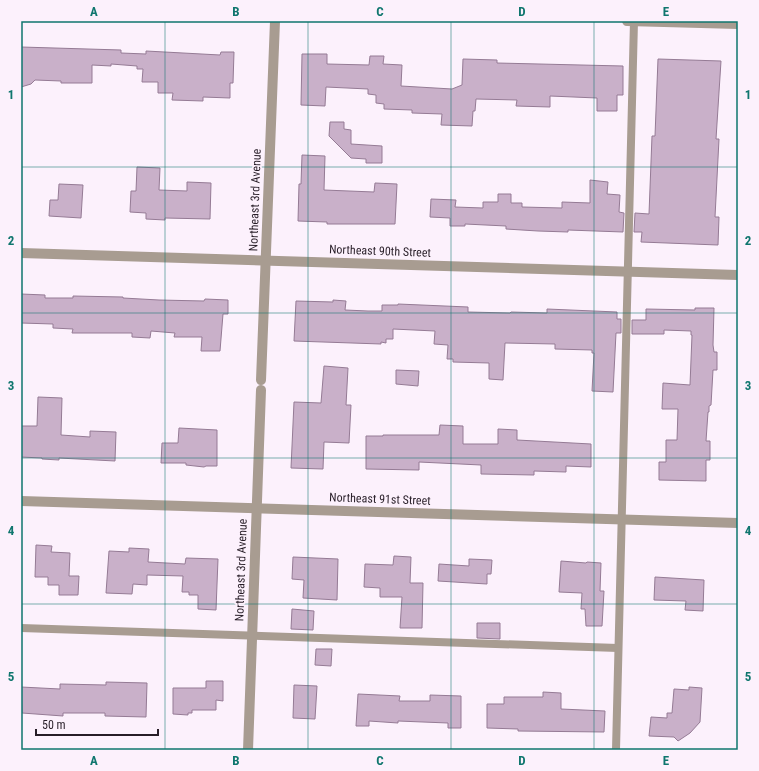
<svg xmlns="http://www.w3.org/2000/svg" width="759" height="771" viewBox="0 0 759 771" font-family="'Roboto Condensed',sans-serif">
  <style>
    .building { fill: #c9b0c9; stroke: #957b95 }
    .lines { fill: none; stroke-linecap: round; stroke-linejoin: round }
    .service { stroke: #a89c91; stroke-width: 8 }
    .minor { stroke: #a89c91; stroke-width: 10 }
    .grid { fill: none; stroke: #0f766e; stroke-width: 1; stroke-opacity: 0.55 }
    .labels { text-anchor: middle; stroke-width: 3.5; stroke-linejoin: round; paint-order: stroke }
    .street-label { font-size: 12px; fill: #271d27; stroke: #fcf1fc }
    .neatline { fill: none; stroke: #0f766e; stroke-width: 1.5 }
    .grid-label { font-size: 13px; text-anchor: middle; font-weight: bold; fill: #0f766e }
  </style>
  <rect width="100%" height="100%" fill="#fcf1fc"/>
  <g class="building">
    <polygon points="21,47 121,50 121,53 146,54 146,51 220,55 221,52 234,52 233,83 230,83 230,98 203,97 203,101 172,100 173,93 158,93 158,82 142,82 143,69 137,69 137,66 111,64 111,66 92,65 92,83 61,83 61,81 35,80 31,84 21,87"/>
    <polygon points="302,54 327,54 327,64 369,65 370,56 384,56 383,64 402,65 401,86 452,89 462,85 463,59 497,60 497,63 623,66 623,95 617,95 617,111 597,111 597,98 550,96 550,107 516,106 517,100 476,99 475,111 473,111 472,126 441,125 442,114 412,113 412,110 384,109 384,104 376,103 376,95 368,94 368,89 326,87 325,106 301,105"/>
    <polygon points="658,59 721,61 716,139 719,139 715,217 719,217 718,245 641,242 642,232 634,232 635,213 649,214 652,136 655,136"/>
    <polygon points="330,122 344,122 344,129 351,130 351,144 382,146 382,163 366,163 366,159 351,158 329,136"/>
    <polygon points="302,155 325,156 324,190 374,192 375,183 397,184 395,224 327,224 327,222 298,221 299,184 301,184"/>
    <polygon points="137,167 160,168 159,190 187,191 187,182 211,183 210,219 165,218 165,220 146,219 146,213 130,212 131,191 136,191"/>
    <polygon points="590,180 608,182 607,194 620,195 619,212 624,213 623,232 568,230 568,232 538,231 506,229 506,226 465,224 465,226 450,226 450,218 430,217 431,199 456,200 455,207 483,208 483,202 498,202 498,194 511,194 511,203 522,203 522,207 562,208 562,202 590,203"/>
    <polygon points="59,184 83,185 81,218 49,216 50,200 58,200"/>
    <polygon points="21,294 45,295 45,298 73,298 73,296 123,297 123,298 159,300 204,301 205,299 228,300 228,314 223,314 220,351 201,351 202,337 174,337 175,333 151,331 150,338 132,337 132,333 72,333 73,329 53,328 53,324 21,323"/>
    <polygon points="333,300 346,301 345,310 368,311 382,311 382,305 398,305 398,304 468,307 468,312 510,313 511,312 547,313 547,309 617,312 617,319 621,319 621,333 616,333 613,392 592,391 594,353 592,353 592,350 555,349 555,344 505,343 503,380 489,379 489,363 453,362 453,359 447,359 448,345 434,344 435,331 393,329 393,339 386,339 386,343 381,342 381,344 294,341 296,301 333,302"/>
    <polygon points="695,308 714,308 713,345 714,352 717,352 717,370 713,370 711,405 709,406 709,412 708,412 706,441 710,441 710,460 706,460 706,481 659,480 659,462 666,462 666,440 677,440 678,409 662,409 663,383 690,385 692,335 691,335 691,331 664,330 664,334 632,334 632,320 646,320 646,309 695,310"/>
    <polygon points="324,366 348,368 346,405 351,405 349,443 324,442 323,469 291,468 294,402 321,403"/>
    <polygon points="396,370 419,371 418,386 396,384"/>
    <polygon points="38,397 62,398 61,435 90,437 90,431 116,432 115,461 59,458 59,460 42,459 42,458 21,457 21,426 37,426"/>
    <polygon points="440,425 463,426 463,444 498,444 498,429 517,430 517,440 591,444 591,467 566,466 566,472 534,471 534,475 481,474 481,465 419,462 419,470 366,469 366,436 383,436 383,435 439,435"/>
    <polygon points="179,428 217,430 217,466 206,466 204,467 186,465 186,463 161,463 162,443 178,443"/>
    <polygon points="36,545 52,546 51,552 70,553 69,576 79,576 78,595 59,595 59,585 48,585 48,577 35,577"/>
    <polygon points="129,548 149,549 148,562 185,564 186,558 218,559 216,610 198,609 198,595 189,595 189,592 182,592 183,576 147,575 147,585 133,584 132,594 106,593 109,551 129,552"/>
    <polygon points="394,556 411,557 410,583 423,583 422,628 400,628 402,597 380,597 380,588 364,587 365,564 393,565"/>
    <polygon points="293,557 338,559 337,600 303,598 304,580 292,579"/>
    <polygon points="469,559 492,560 491,574 487,574 487,584 438,581 439,564 469,566"/>
    <polygon points="561,561 586,563 587,562 601,563 600,591 604,591 602,626 586,626 585,609 581,609 582,593 559,592"/>
    <polygon points="655,577 704,580 703,611 685,610 686,601 654,600"/>
    <polygon points="292,609 314,611 313,630 291,629"/>
    <polygon points="477,623 500,623 500,639 477,638"/>
    <polygon points="316,649 332,649 331,666 315,665"/>
    <polygon points="206,681 223,681 223,701 216,700 216,710 192,710 192,713 188,713 188,715 173,714 173,688 206,688"/>
    <polygon points="106,682 147,683 146,717 105,716 105,713 63,713 63,716 22,713 21,687 60,689 60,684 106,685"/>
    <polygon points="294,685 317,686 315,719 293,718"/>
    <polygon points="689,687 702,688 700,722 690,733 678,741 674,737 649,736 651,717 667,718 667,713 672,713 674,689 689,690"/>
    <polygon points="543,692 561,693 561,709 605,711 604,732 518,731 518,729 487,728 487,704 504,704 504,697 543,697"/>
    <polygon points="358,694 400,696 399,701 430,701 430,695 461,696 461,728 448,728 448,723 398,721 398,723 369,721 369,726 356,726"/>
  </g>
  <g class="lines">
    <g class="service">
      <polyline points="21,628 618,648"/>
      <polyline points="616,750 634,21"/>
    </g>
    <g class="minor">
      <polyline points="627,21 738,24"/>
      <polyline points="21,253 738,275"/>
      <polyline points="261,380 275,21"/>
      <polyline points="21,501 738,523"/>
      <polyline points="248,750 261,390"/>
    </g>
  </g>
  <path class="grid" d="M165 21V750M308 21V750M451 21V750M594 21V750M21 167H738M21 313H738M21 458H738M21 604H738"/>
  <g class="labels">
    <g class="street-label">
      <text transform="translate(255 200) rotate(-88)" y="4">Northeast 3rd Avenue</text>
      <text transform="translate(380 251) rotate(2)" y="4">Northeast 90th Street</text>
      <text transform="translate(380 499) rotate(2)" y="4">Northeast 91st Street</text>
      <text transform="translate(241 570) rotate(-88)" y="4">Northeast 3rd Avenue</text>
    </g>
  </g>
  <rect width="759" height="771" fill="none" stroke="#fcf1fc" stroke-width="44"/>
  <path d="M36 729v6h122v-6" fill="none" stroke="#271d27" stroke-width="2"/>
  <text x="42" y="729" font-size="12" fill="#271d27" stroke="#fcf1fc" stroke-width="3" paint-order="stroke">50 m</text>
  <rect x="22" y="22" width="715" height="727" class="neatline"/>
  <g class="grid-label">
    <text x="94" y="16">A</text>
    <text x="236" y="16">B</text>
    <text x="380" y="16">C</text>
    <text x="522" y="16">D</text>
    <text x="666" y="16">E</text>
    <text x="11" y="99">1</text>
    <text x="748" y="99">1</text>
    <text x="11" y="245">2</text>
    <text x="748" y="245">2</text>
    <text x="11" y="390">3</text>
    <text x="748" y="390">3</text>
    <text x="11" y="535">4</text>
    <text x="748" y="535">4</text>
    <text x="11" y="681">5</text>
    <text x="748" y="681">5</text>
    <text x="94" y="765">A</text>
    <text x="236" y="765">B</text>
    <text x="380" y="765">C</text>
    <text x="522" y="765">D</text>
    <text x="666" y="765">E</text>
  </g>
</svg>
